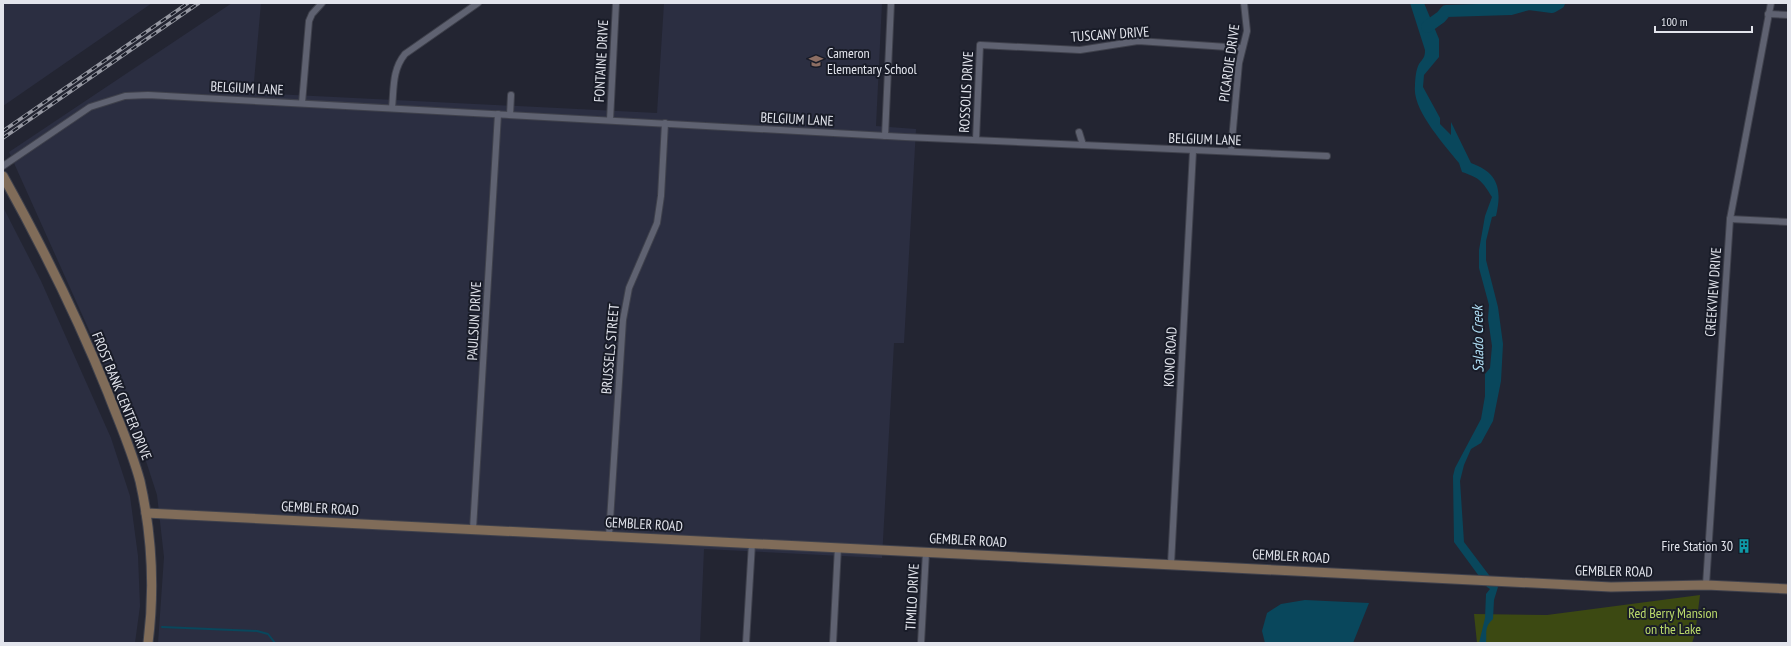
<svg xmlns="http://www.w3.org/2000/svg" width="1791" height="646" viewBox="0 0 1791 646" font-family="'PT Sans Narrow',sans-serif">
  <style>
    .built { fill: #2b2e41 }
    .green { fill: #3c4912 }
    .water { fill: #09475c }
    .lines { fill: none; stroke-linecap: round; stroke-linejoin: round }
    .stream { stroke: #09475c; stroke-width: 2 }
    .river { stroke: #09475c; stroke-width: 12 }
    .minor-casing { stroke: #3f414c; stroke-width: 8 }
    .secondary-casing { stroke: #3f414c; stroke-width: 11 }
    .minor { stroke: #5f6271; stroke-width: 6 }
    .secondary { stroke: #806c59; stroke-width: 9 }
    .rail-casing { stroke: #9698a2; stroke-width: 3.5 }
    .rail { stroke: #191c28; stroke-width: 2; stroke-dasharray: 6; stroke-linecap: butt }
    .labels { text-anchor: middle; stroke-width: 4; stroke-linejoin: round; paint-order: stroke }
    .street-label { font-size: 14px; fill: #e2e4ec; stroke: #191c28 }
    .poi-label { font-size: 14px; fill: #e2e4ec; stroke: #191c28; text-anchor: start }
    .park-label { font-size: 14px; fill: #bcdb6b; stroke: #191c28 }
    .water-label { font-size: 15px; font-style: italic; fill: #afdef4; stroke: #191c28 }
  </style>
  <rect width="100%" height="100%" fill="#232532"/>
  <g class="built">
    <polygon points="3,3 152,3 3,106"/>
    <polygon points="232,3 261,3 253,93 657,113 664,3 882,3 876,126 916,129 904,343 894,343 882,558 704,549 700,643 158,643 164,557 157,495 145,458 120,399 9,152"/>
    <polygon points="3,207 41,281 111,438 130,496 138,556 140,606 135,643 3,643"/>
  </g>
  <polygon class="green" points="1700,595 1695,634 1692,643 1477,643 1474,614 1547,615"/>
  <g class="water">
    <path d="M1410 3H1424L1439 39V57L1424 75 1423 87 1440 118V124L1451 135V122L1471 163C1499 173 1502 190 1496 216L1492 217 1486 241V260L1498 307 1503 344 1501 381 1493 421 1481 443 1471 449 1464 465 1460 481 1464 542 1498 587 1494 600 1493 619C1484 627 1487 632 1486 643H1479L1485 618 1486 594 1490 589 1487 587 1454 542 1453 476 1455 468 1481 419 1485 396V374L1490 368 1492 346 1488 319 1489 305 1479 268V250L1485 216 1492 197C1482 181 1480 178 1462 172L1459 163C1445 145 1412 110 1415 86 1415 80 1416 69 1419 64 1423 58 1425 58 1425 50Z"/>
    <polygon points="1305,600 1369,603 1353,643 1265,643 1262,631 1267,613 1281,604"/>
  </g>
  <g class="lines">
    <polyline class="stream" points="162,627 257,631 268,634 275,643"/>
    <polyline class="river" points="1427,27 1441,17 1446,11 1511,9 1529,4 1552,7 1559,3"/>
    <defs>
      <g id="minor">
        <polyline points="1768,14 1788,15"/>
        <polyline points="302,103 309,21 312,14 322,3"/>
        <path d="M392 108C394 88 392 70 405 54L478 3"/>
        <polyline points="510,115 511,95"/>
        <polyline points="610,120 616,3"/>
        <polyline points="1079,132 1083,145"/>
        <polyline points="885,136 891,3"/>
        <polyline points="976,140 980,45 1080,50 1138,41 1242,48"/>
        <polyline points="1231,151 1239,63 1247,31 1244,3"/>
        <polyline points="3,166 90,107 125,96 148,95 905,137 1327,156"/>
        <polyline points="1730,219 1788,222"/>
        <polyline points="473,529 498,114"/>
        <polyline points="609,536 623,320 629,288 657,223 661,196 665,123"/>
        <polyline points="1171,564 1193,151"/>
        <polyline points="1706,585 1730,219 1771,3"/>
        <polyline points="746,643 752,543"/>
        <polyline points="833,643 838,547"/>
        <polyline points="921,643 926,552"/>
      </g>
      <g id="secondary">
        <path d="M3 176C42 246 78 318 108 393 119 422 132 451 140 481 152 535 155 588 148 643"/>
        <polyline points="146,513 1611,587 1706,585 1788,589"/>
      </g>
    </defs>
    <use href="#minor" class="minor-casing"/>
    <use href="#secondary" class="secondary-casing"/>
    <use href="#minor" class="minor"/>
    <use href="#secondary" class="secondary"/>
    <defs>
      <g id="rail">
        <polyline points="3,131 188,3"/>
        <polyline points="3,138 199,3"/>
      </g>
    </defs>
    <use href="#rail" class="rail-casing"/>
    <use href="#rail" class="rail"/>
  </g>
  <defs>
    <symbol id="school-bare" viewBox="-9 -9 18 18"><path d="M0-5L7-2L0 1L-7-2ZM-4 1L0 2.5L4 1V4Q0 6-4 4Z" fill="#8d6e63" stroke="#191c28" stroke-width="2.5" paint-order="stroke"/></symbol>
    <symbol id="building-bare" viewBox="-9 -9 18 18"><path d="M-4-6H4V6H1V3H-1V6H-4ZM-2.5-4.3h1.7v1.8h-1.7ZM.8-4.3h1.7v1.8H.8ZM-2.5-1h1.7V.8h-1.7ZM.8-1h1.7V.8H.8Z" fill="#0f9aa8" stroke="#191c28" stroke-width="2.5" paint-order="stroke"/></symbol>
  </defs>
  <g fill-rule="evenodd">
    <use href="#school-bare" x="806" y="51" width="20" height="20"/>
    <use href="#building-bare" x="1734" y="536" width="20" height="20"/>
  </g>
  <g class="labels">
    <g class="street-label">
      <text transform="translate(1110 34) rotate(-4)" y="5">TUSCANY DRIVE</text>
      <text transform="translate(601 61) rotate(-87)" y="5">FONTAINE DRIVE</text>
      <text transform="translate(1229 63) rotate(-82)" y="5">PICARDIE DRIVE</text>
      <text transform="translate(247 88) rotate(3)" y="5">BELGIUM LANE</text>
      <text transform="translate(966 92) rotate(-87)" y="5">ROSSOLIS DRIVE</text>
      <text transform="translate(797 119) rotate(3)" y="5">BELGIUM LANE</text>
      <text transform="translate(1205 139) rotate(2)" y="5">BELGIUM LANE</text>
      <text transform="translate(1713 292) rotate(-86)" y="5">CREEKVIEW DRIVE</text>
      <text transform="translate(474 321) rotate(-87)" y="5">PAULSUN DRIVE</text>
      <text transform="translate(610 349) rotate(-85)" y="5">BRUSSELS STREET</text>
      <text transform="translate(1170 357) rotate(-87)" y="5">KONO ROAD</text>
      <text transform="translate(122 396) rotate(68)" y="5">FROST BANK CENTER DRIVE</text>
      <text transform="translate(320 508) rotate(3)" y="5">GEMBLER ROAD</text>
      <text transform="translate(644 524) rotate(3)" y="5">GEMBLER ROAD</text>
      <text transform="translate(968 540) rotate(3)" y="5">GEMBLER ROAD</text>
      <text transform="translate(1291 556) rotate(3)" y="5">GEMBLER ROAD</text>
      <text transform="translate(1614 571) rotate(1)" y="5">GEMBLER ROAD</text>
      <text transform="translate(912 597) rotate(-87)" y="5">TIMILO DRIVE</text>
    </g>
    <g class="poi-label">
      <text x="827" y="58">Cameron<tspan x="827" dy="16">Elementary School</tspan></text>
      <text x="1733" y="551" text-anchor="end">Fire Station 30</text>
    </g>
    <g class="park-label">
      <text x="1673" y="618">Red Berry Mansion<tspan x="1673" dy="16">on the Lake</tspan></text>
    </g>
    <g class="water-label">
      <text transform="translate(1478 339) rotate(-91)" y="5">Salado Creek</text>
    </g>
  </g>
  <rect width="1791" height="646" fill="none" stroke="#e2e4ec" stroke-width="8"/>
  <path d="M1655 26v6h97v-6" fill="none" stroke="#e2e4ec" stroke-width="2"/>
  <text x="1661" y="26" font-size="12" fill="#e2e4ec" stroke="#191c28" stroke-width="3" paint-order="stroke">100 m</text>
</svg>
